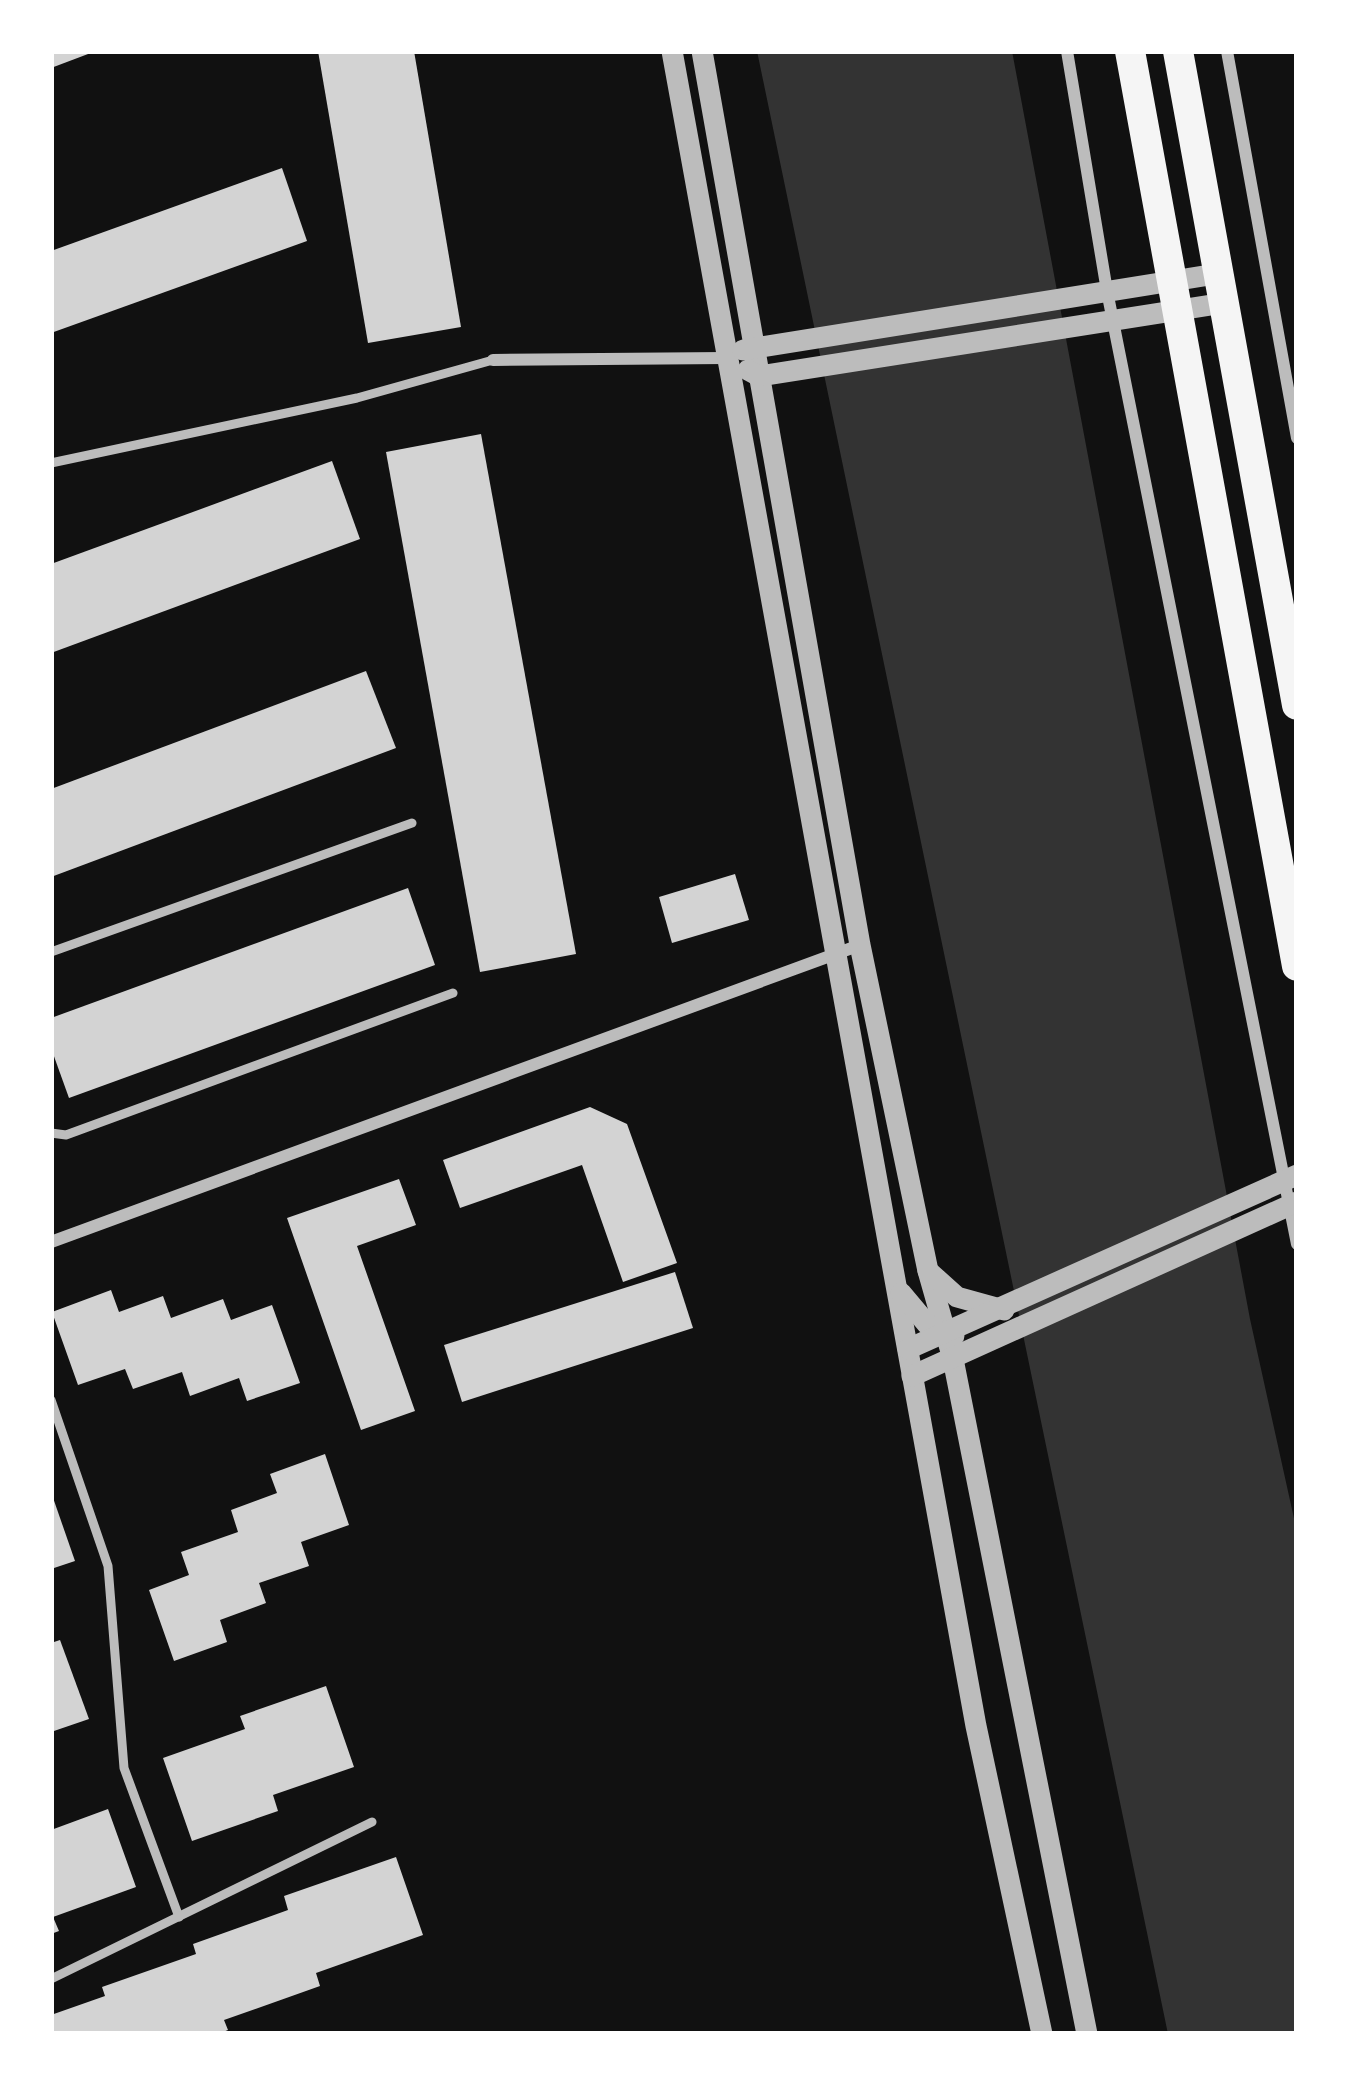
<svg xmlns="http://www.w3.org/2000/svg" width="1348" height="2085" viewBox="0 0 1348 2085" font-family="'Roboto Condensed',sans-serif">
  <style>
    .water { fill: #333 }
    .building { fill: #d3d3d3 }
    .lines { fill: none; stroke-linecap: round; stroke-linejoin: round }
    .service { stroke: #bcbcbc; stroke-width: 9 }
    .minor { stroke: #bcbcbc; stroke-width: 12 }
    .tertiary { stroke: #bcbcbc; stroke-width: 21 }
    .primary { stroke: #f5f5f5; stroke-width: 30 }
  </style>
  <rect width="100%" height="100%" fill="#111"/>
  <polygon class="water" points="757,51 1012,51 1250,1319 1297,1532 1297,2034 1168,2034"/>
  <g class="building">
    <polygon points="51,51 96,51 51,68"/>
    <polygon points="318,51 414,51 461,327 368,343"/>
    <polygon points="282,168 307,241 51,333 51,251"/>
    <polygon points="481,434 576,954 480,972 386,452"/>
    <polygon points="332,461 360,539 51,653 51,564"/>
    <polygon points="366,671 396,748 51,877 51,789"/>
    <polygon points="735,874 749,920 672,943 659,897"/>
    <polygon points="408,888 435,965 69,1098 51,1048 51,1018"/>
    <polygon points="590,1107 627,1124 677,1263 623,1282 582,1165 460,1208 443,1160"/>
    <polygon points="399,1179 416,1225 357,1246 415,1411 361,1430 287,1218"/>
    <polygon points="675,1272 693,1328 462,1402 444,1345"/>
    <polygon points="111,1290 119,1312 163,1296 171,1318 223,1299 231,1320 272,1305 300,1383 247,1401 239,1378 190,1396 182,1372 133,1389 125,1369 78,1385 52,1312"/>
    <polygon points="325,1454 349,1525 301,1542 309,1566 259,1583 266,1603 220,1620 227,1642 174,1661 149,1590 189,1575 181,1552 238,1532 231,1510 277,1493 270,1474"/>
    <polygon points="51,1492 75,1561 51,1569"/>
    <polygon points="60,1640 89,1719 51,1732 51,1643"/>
    <polygon points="326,1686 354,1767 273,1795 278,1811 192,1841 163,1758 245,1729 240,1716"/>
    <polygon points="108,1809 136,1887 53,1917 59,1931 51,1934 51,1830"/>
    <polygon points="396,1857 423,1935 316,1973 320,1986 224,2020 228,2030 218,2034 51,2034 51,2015 105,1996 102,1987 196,1954 193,1944 288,1910 284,1896"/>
  </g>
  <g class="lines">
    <g class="service">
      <polyline points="51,463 357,398 493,360"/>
      <polyline points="51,952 412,823"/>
      <polyline points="51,1133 66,1135 453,993"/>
      <polyline points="51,1400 108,1566 124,1768 179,1917"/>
      <polyline points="51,1979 372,1822"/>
    </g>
    <g class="minor">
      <polyline points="1067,51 1107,291 1297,1244"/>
      <polyline points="1227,51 1297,438"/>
      <polyline points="493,360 726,358"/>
      <polyline points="51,1242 860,945"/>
    </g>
    <g class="tertiary">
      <polyline points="672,51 976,1726 1042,2034"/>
      <polyline points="702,51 860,945 928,1271 953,1359 1087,2034"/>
      <polyline points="743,350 1216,274"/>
      <polyline points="748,370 759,376 1224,303"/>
      <polyline points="928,1271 957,1297 1004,1310"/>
      <polyline points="901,1293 927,1324 954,1336"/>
      <polyline points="908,1349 1297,1175"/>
      <polyline points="912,1376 1297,1202"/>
    </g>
    <g class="primary">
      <polyline points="1130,51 1297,966"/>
      <polyline points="1178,51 1297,705"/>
    </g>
  </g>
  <rect width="1348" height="2085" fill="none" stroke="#ffffff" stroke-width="108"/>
</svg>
